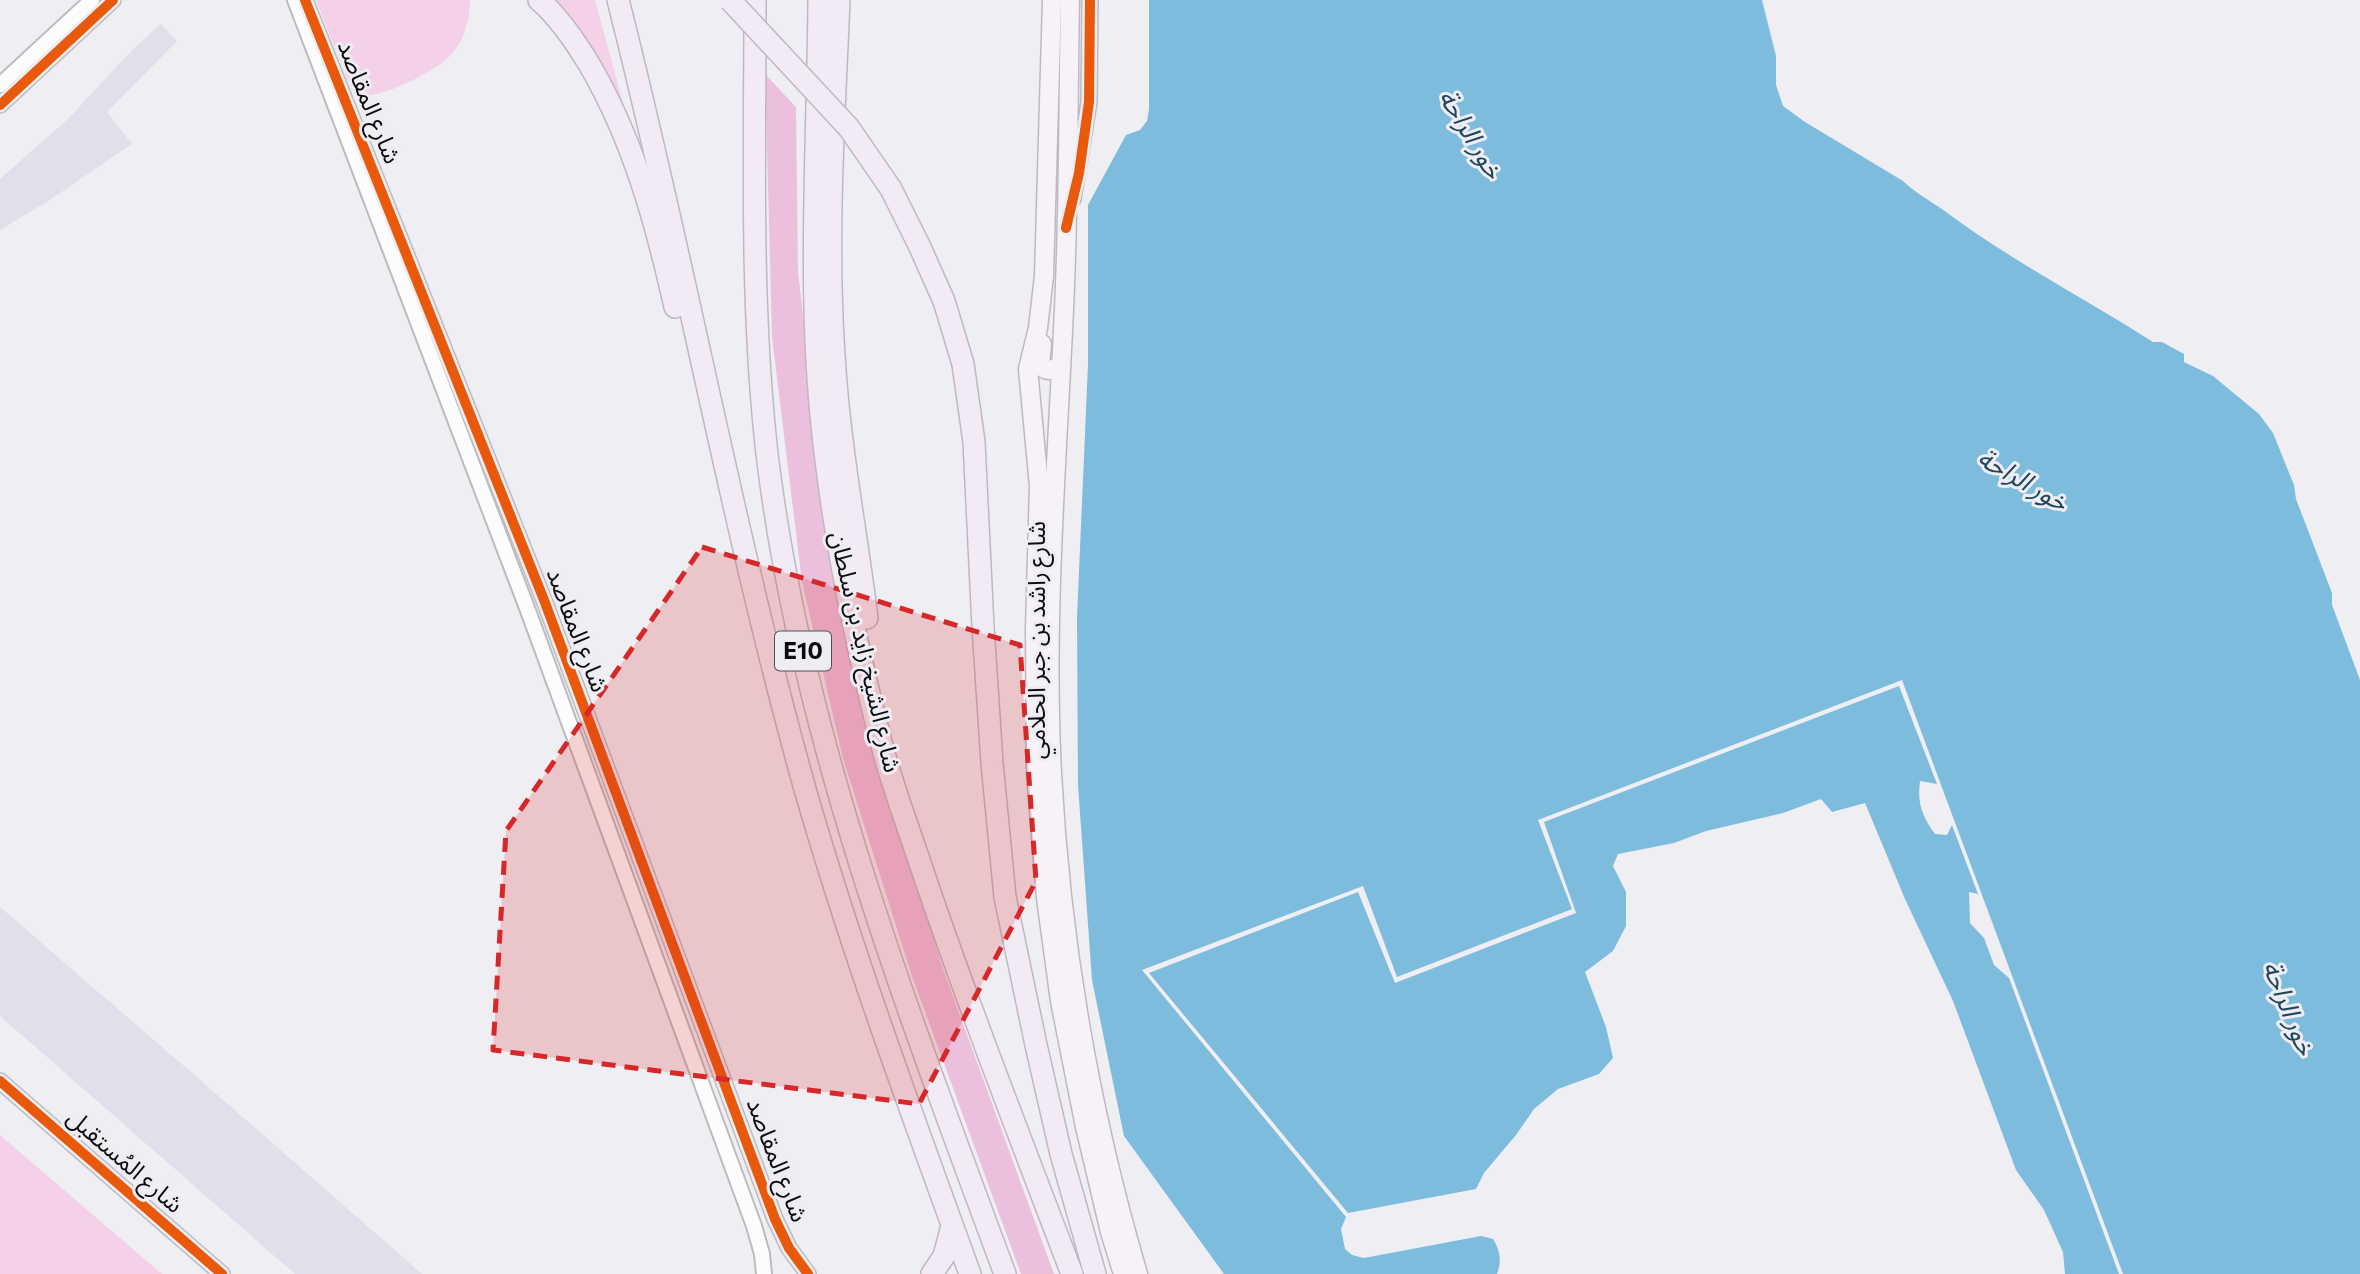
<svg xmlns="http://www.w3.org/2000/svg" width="2360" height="1274" viewBox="0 0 2360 1274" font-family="Commissioner,'Noto Sans Arabic',sans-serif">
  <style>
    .built { fill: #e1e0ea }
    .green { fill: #f4d1e8 }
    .forest { fill: #ecc0dc }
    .water { fill: #7dbcdd }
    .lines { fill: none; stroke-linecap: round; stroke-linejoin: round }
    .minor-casing { stroke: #bcbbbe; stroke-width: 18 }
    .major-casing { stroke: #beb8c3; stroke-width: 21 }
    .highway-casing { stroke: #beb8c3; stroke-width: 24 }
    .minor { stroke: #fdfcfd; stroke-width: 14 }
    .major { stroke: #f6f2f8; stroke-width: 18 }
    .highway { stroke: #f2ebf6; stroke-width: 21 }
    .highway-bridge-casing { stroke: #beb8c3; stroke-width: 24; stroke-linecap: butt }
    .highway-bridge { stroke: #f2ebf6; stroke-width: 21 }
    .cycleway-casing { stroke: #eeedf4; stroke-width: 15 }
    .cycleway { stroke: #e8590c; stroke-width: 10 }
    .marked { fill: #d62828; fill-opacity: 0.2; stroke: #d62828; stroke-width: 5; stroke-dasharray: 14 9; stroke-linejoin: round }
    .labels { text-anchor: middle; stroke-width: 6; stroke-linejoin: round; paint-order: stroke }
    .shield { fill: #eeedf4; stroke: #505054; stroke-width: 2 }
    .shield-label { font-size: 23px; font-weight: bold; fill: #0d0d0f }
    .street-label { font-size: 24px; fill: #0d0d0f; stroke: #eeedf4 }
    .water-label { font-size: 26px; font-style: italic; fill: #20465a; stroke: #eeedf4 }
  </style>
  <rect width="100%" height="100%" fill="#efeef3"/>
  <g class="built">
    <polygon points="161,24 177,41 107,112 132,144 48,201 0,230 0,179 69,118 134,48"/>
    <polygon points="0,907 199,1079 422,1274 295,1274 0,1016"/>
  </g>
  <g class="green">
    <path d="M316 0H470C470 19 464 42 450 56 436 71 386 96 366 95 361 95 355 91 351 89Z"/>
    <polygon points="552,0 595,0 626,114"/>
    <polygon points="0,1135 162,1274 0,1274"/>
  </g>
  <polygon class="forest" points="765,74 796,107 798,272 833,571 874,740 941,963 1054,1274 1021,1274 912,976 843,758 802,582 772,337"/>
  <g class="water">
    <path d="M1149 0H1762L1776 56V85L1783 106 1805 122 1903 181C1914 192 1929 200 1942 209 2008 259 2083 297 2153 342H2162L2184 354V362L2213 376 2259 414 2273 433 2294 485 2296 499 2332 593V605L2360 680V1274H2123L1902 680 1538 820 1572 909 1397 977 1363 886 1142 970 1346 1217 1341 1229 1345 1249 1352 1255 1364 1258 1481 1236 1493 1239C1500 1250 1502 1261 1497 1274H1224L1124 1136 1092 980 1078 785 1077 618 1088 364V205L1126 135 1140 130 1147 121 1149 109Z"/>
    <path d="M1899 686 1937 784 1920 781C1917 803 1922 816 1935 834L1947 835 1952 825 1978 894 1969 892 1970 923 1984 938 1994 965 2009 978 2119 1274H2065L2063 1252 2044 1210 2016 1170 1953 1001 1905 899 1865 803 1832 812 1821 799 1783 813 1706 831 1674 843 1618 854 1613 866 1626 892V926L1613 951 1585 972 1606 1027 1613 1058 1599 1074 1558 1089 1534 1109 1516 1135 1484 1173 1476 1189 1348 1213 1149 973 1358 892 1395 983 1576 913 1544 822Z"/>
  </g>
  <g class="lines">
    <defs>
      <g id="minor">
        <polyline points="295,0 527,608 754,1226 762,1254 764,1274"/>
        <polyline points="305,0 544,600 775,1219 789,1248 808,1274"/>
        <polyline points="0,85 92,0"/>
        <polyline points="0,105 113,0"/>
        <polyline points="1073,199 1089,102 1090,0"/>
        <polyline points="0,1081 222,1274"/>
      </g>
      <g id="major">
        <polyline points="1052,0 1044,276 1038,328 1028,369 1039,486 1035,629 1036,773 1046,898 1060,1001 1085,1127 1110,1232 1123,1274"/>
        <path d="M1070 0C1068 103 1069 206 1064 309 1057 464 1044 619 1052 773 1061 943 1090 1111 1138 1274"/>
        <path d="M1042 344 1040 365C1047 373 1053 370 1061 365"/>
      </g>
      <g id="highway">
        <path d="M539 0C559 17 575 41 589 64 633 139 656 222 675 307"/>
        <path d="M618 0C685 262 732 529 805 789 852 953 912 1114 970 1274"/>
        <path d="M755 0C755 151 750 303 767 454 801 736 907 1009 1005 1274"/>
        <path d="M819 0C818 139 808 277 821 415 832 529 855 643 884 753 895 793 910 832 923 872 969 1007 1021 1140 1072 1274"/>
        <path d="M839 0C834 118 826 237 834 355 839 443 856 530 867 618"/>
        <polyline points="983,627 992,763 1005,897 1036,1045 1061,1154 1095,1274"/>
        <polyline points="932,1274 944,1256 952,1226"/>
      </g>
    </defs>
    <use href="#minor" class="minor-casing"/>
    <use href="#major" class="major-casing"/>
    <use href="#highway" class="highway-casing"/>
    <use href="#minor" class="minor"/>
    <use href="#major" class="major"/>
    <use href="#highway" class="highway"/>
    <defs>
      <polyline id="highway-bridge" points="730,0 849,128 891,189 919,245 944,301 963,364 974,442 983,627"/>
    </defs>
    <use href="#highway-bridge" class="highway-bridge-casing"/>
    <use href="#highway-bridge" class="highway-bridge"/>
    <defs>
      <g id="cycleway">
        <polyline points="305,0 544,600 775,1219 789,1248 808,1274"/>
        <polyline points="0,105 113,0"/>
        <polyline points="1066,228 1079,173 1089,102 1090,0"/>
        <polyline points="0,1081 222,1274"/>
      </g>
    </defs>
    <use href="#cycleway" class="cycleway-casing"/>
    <use href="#cycleway" class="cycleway"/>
  </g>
  <path class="marked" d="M702 547 1020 645 1036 881 919 1104 493 1050 506 831Z"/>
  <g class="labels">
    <rect class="shield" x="775" y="631.5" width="56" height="39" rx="5"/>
    <g class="shield-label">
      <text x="803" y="659">E10</text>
    </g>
    <g class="street-label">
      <text transform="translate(369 102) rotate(68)" y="8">شارع المقاصد</text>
      <text transform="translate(577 630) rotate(69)" y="8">شارع المقاصد</text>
      <text transform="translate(1037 640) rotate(-90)" y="8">شارع راشد بن جبر الحلامي</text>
      <text transform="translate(865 652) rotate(77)" y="8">شارع الشيخ زايد بن سلطان</text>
      <text transform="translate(777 1160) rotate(69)" y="8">شارع المقاصد</text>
      <text transform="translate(125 1161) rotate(41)" y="8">شارع المُستقبل</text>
    </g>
    <g class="water-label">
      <text transform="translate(1471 134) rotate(59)" y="9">خور الراحة</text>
      <text transform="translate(2023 480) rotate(30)" y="9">خور الراحة</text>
      <text transform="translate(2289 1008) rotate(68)" y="9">خور الراحة</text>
    </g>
  </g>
</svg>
